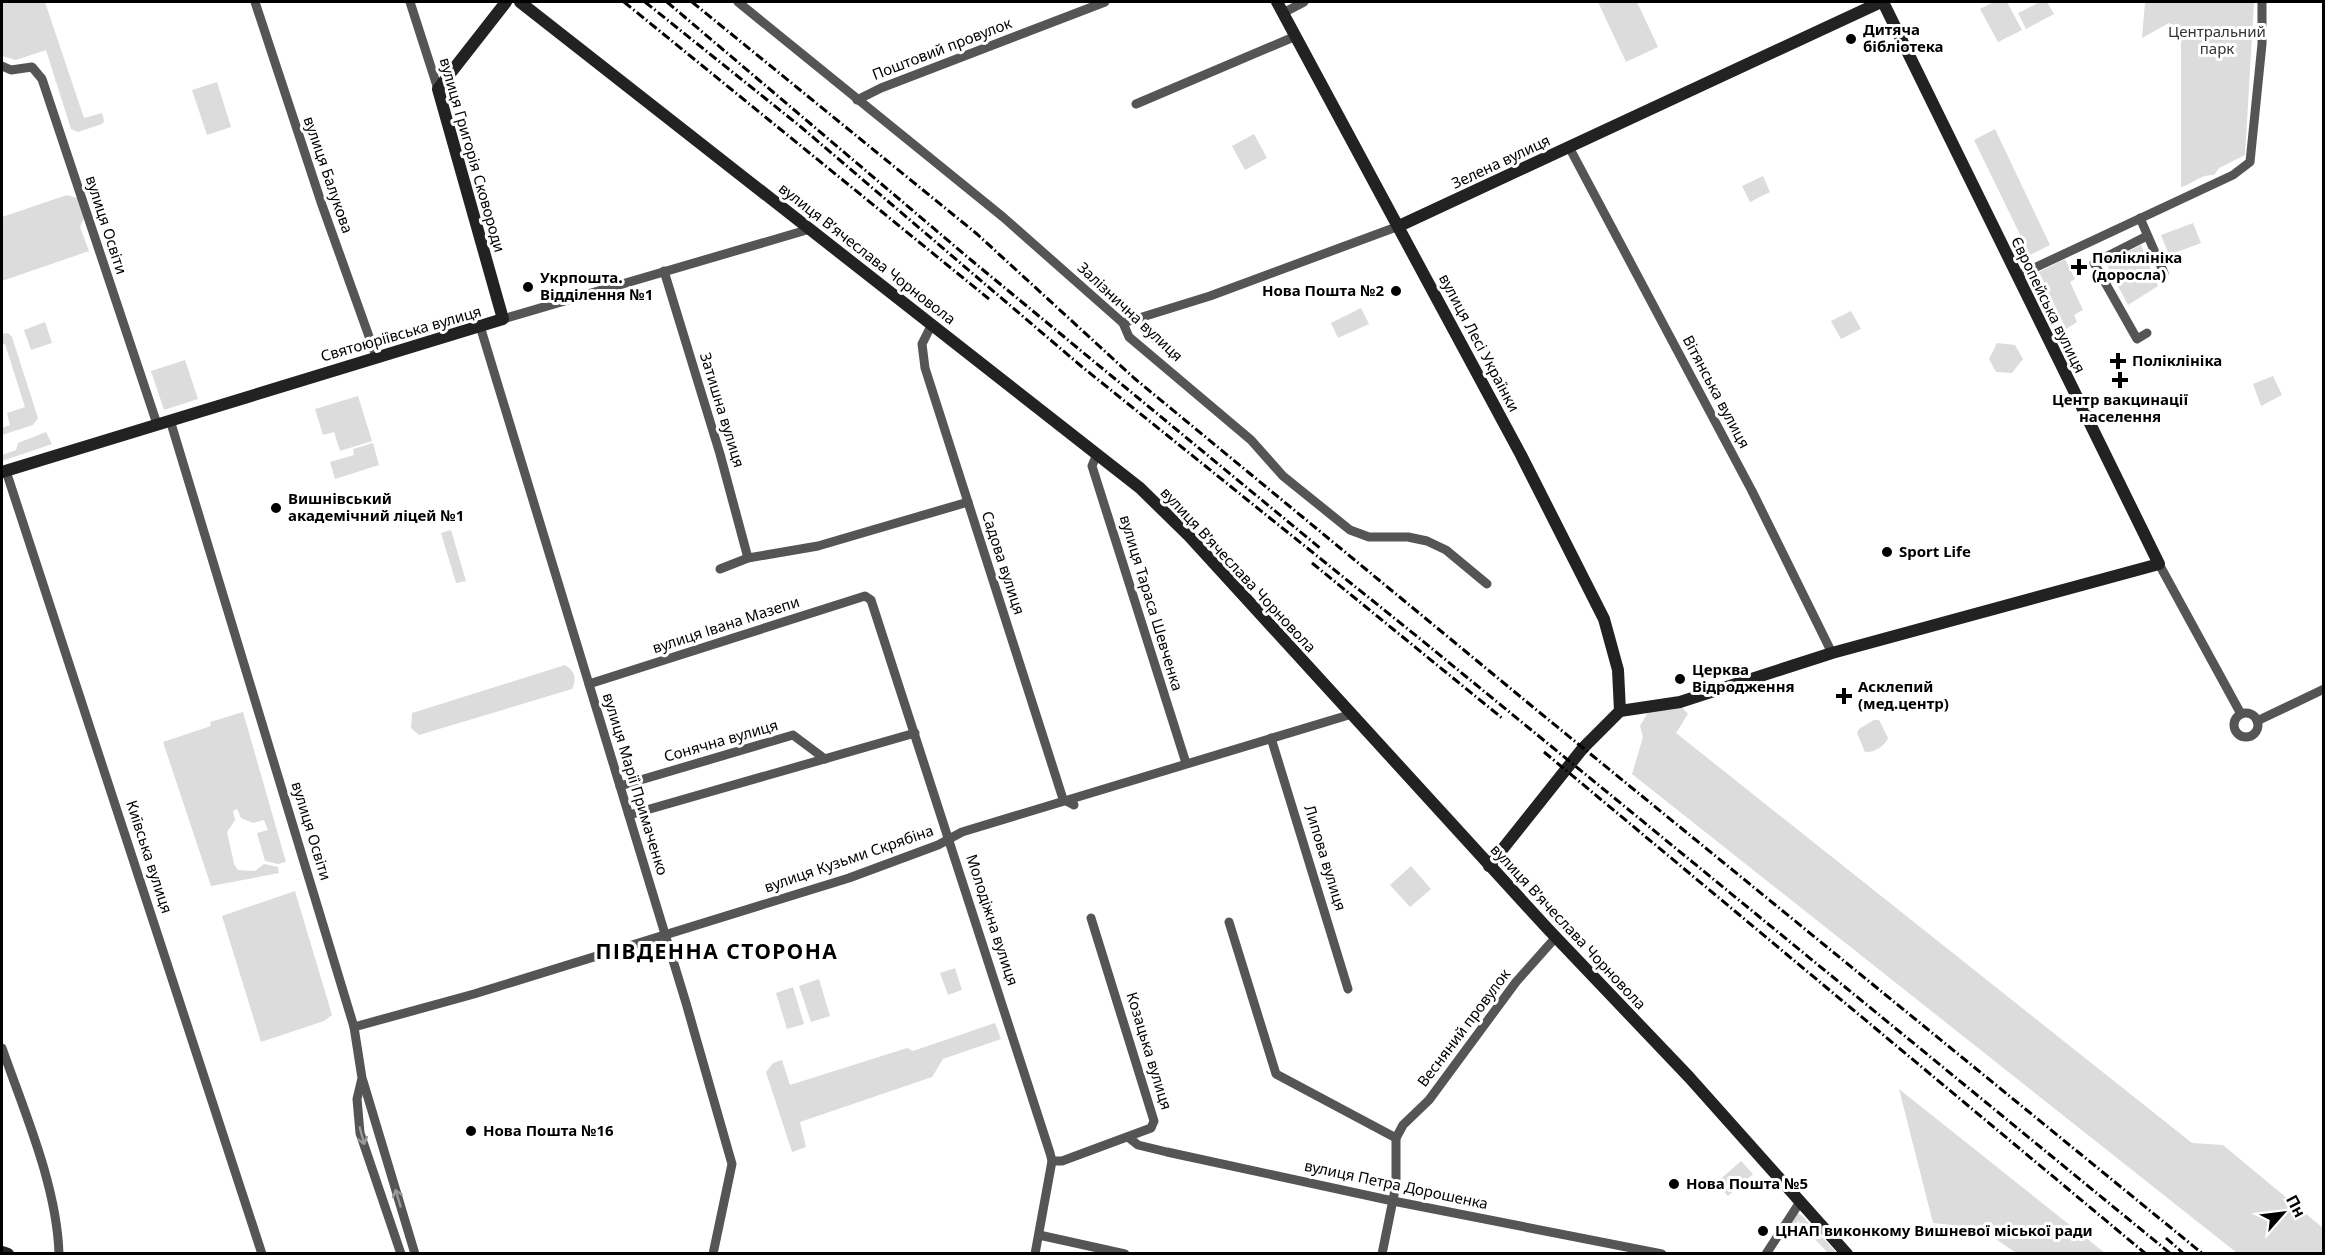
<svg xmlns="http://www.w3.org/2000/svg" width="2325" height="1255" viewBox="0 0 2325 1255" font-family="'Noto Sans',sans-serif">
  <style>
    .green { fill: #dcdcdc }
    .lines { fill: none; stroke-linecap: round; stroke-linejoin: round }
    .street { stroke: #555; stroke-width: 9 }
    .secondary { stroke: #222; stroke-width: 12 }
    .rail { stroke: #000; stroke-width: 3; stroke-dasharray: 9 3 1.5 3; stroke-linecap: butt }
    .oneway { stroke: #999 }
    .poi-dot { fill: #000; stroke: #fff; stroke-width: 2 }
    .labels { text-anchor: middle; stroke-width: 6; stroke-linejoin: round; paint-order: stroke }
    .poi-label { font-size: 15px; font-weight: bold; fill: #000; stroke: #fff; text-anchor: start }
    .park-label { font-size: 15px; fill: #333; stroke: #fff }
    .street-label { font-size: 15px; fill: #000; stroke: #fff }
    .district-label { font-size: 21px; font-weight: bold; letter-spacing: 1.5px; fill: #000; stroke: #fff }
  </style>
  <rect width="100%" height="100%" fill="#fff"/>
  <g class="green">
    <polygon points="2,2 45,2 84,118 102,113 104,121 102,124 78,132 71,129 46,50 16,60 2,56"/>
    <polygon points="1598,2 1637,2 1658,47 1626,62"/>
    <polygon points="1994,2 2007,2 2022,30 1998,42 1980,9"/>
    <polygon points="2040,2 2047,2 2054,14 2026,29 2018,13"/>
    <path d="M2145 2H2254L2245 155 2219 168 2214 175C2200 174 2193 184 2181 187V30L2169 23 2142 38Z"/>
    <polygon points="217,82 231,127 207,135 192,90"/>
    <polygon points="1995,129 2050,245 2030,255 1974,140"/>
    <polygon points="1254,134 1267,158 1245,170 1232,146"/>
    <polygon points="1763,176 1770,192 1750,202 1742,186"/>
    <polygon points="67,195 77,198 84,218 80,227 89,251 2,281 2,217"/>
    <polygon points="2193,223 2201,243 2169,255 2161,235"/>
    <polygon points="2141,245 2158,286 2128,305 2106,263"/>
    <polygon points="2065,259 2075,279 2070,282 2083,310 2074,315 2077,322 2066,329 2039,272"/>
    <polygon points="1361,308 1369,324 1338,338 1331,323"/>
    <polygon points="1851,311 1861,329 1841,339 1831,321"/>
    <polygon points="45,322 52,343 31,350 24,330"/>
    <polygon points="8,333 12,337 38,418 33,425 2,435 2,428 10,425 7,413 25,407 5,344 2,345 2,334"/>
    <polygon points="1997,343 2015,345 2023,359 2012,373 1996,372 1989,359"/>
    <polygon points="185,360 198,399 164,410 151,371"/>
    <polygon points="2273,376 2282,395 2261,406 2253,384"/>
    <polygon points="358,396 372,441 340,451 334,432 323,435 315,409"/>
    <polygon points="46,432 52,444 2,461 2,455 16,450 18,443"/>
    <polygon points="373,443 379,465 335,479 330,462 354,455 353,449"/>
    <polygon points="451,530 466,581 456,583 441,533"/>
    <path d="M565 665C575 671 577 679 572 689L419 735 411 728 412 713Z"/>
    <polygon points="1680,705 1688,714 1676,733 2192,1143 2223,1145 2323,1228 2323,1253 2237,1253 1632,774 1643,737 1640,726 1648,712"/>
    <polygon points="243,712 286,862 278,864 265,861 257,833 268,830 264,820 253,823 241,818 237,809 233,811 235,820 227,832 234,864 238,870 255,871 264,864 278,867 279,873 211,886 163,742 211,726 210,722"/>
    <path d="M1874 720H1879L1888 738C1885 746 1874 753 1865 752L1857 733 1859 729Z"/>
    <polygon points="1411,866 1431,889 1410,907 1390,885"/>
    <polygon points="295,891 332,1015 324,1021 261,1042 222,916"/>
    <polygon points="955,968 962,990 948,995 940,973"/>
    <polygon points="819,979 830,1016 811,1022 799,986"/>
    <polygon points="793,987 804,1024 787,1029 776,993"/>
    <polygon points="995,1023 1001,1039 943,1059 932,1077 800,1122 806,1147 792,1152 766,1072 773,1063 782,1060 790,1085 907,1048 913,1051"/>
    <polygon points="1899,1089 2105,1253 2016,1253 1980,1228 1933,1223"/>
    <polygon points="1741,1161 1753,1174 1728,1196 1716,1183"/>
    <polygon points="1796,1214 1800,1214 1837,1253 1828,1253 1798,1221 1793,1228 1791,1223"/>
  </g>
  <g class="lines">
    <g class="street">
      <polyline points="255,2 322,205 376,356"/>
      <polyline points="410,2 438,89"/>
      <polyline points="738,2 1003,217 1123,323 1129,337 1251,440 1283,476 1350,530 1369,537 1408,537 1427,541 1446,550 1487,584"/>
      <polyline points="1283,13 1304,2"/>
      <polyline points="2,66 11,70 32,67 42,79 157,424"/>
      <polyline points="857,100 881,88 1105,2"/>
      <polyline points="1136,104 1296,36"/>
      <polyline points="1569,147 1752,491 1832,653"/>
      <polyline points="2140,218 2164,273"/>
      <polyline points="2147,236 2094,263 2137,339 2147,333"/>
      <polyline points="664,271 720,454 748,558"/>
      <polyline points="2017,276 2233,175 2250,162 2262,44 2262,2"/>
      <polyline points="503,319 810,229"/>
      <polyline points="1123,323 1210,296 1399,226"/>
      <polyline points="932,324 922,344 925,368 1063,799 1074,805"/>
      <polyline points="480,326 686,1003 732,1164 713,1254"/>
      <polyline points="170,420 354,1027 362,1078 357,1099 360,1133 401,1254"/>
      <polyline points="1097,454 1092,466 1186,763"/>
      <polyline points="6,471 262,1254"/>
      <polyline points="2159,564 2241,714"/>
      <polyline points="720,569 748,558 818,546 968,502"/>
      <polyline points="589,684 865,596 871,600 1050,1153 1052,1161 1035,1254"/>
      <circle cx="2246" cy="725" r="12"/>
      <polyline points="2257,721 2324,689"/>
      <polyline points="1271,738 1348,989"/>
      <polyline points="620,786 793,735 825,759"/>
      <polyline points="629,815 915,733"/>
      <polyline points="1229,922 1276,1074 1396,1138"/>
      <polyline points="354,1027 474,994 849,878 938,845 962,832 1352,714"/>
      <path d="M2 1048C24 1111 57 1186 59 1254"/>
      <polyline points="363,1081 415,1254"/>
      <polyline points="1128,1137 1138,1145 1167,1152 1393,1201 1662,1254"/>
      <polyline points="1052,1161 1062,1161 1151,1128 1154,1121 1091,918"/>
      <polyline points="1039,1235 1125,1254"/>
      <polyline points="1382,1254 1396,1185 1396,1138 1403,1125 1429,1100 1516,982 1556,937"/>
      <polyline points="1766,1254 1800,1202"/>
    </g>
    <g class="secondary">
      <polyline points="520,2 1140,488 1189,536 1547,928 1689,1077 1847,1254"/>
      <polyline points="1277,2 1521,455 1604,619 1618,670 1620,711"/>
      <polyline points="1399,226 1881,2"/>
      <polyline points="2,472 503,319 438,89 506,2"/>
      <polyline points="1489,866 1583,748 1620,711 1680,702 1832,653 2159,564 1883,2"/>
      <polyline points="2,1252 8,1254"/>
    </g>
    <g class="rail">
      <polyline points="624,2 989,299"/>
      <polyline points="645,2 801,127 1081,366 1419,638 2171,1254"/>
      <polyline points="667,2 971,260 1320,548"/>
      <polyline points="692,2 977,234 1134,378 1539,712 2203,1254"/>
      <polyline points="1312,563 1502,718"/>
      <polyline points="1544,752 2146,1254"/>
      <polyline points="2166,1238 2184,1254"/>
    </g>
  </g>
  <defs><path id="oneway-shaft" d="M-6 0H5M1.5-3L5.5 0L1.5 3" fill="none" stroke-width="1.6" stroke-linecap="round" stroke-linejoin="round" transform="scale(1.5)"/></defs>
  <g class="oneway">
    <use href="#oneway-shaft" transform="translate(362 1136) rotate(75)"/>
    <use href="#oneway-shaft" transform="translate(398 1198) rotate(-107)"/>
  </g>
  <g class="poi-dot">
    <circle cx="1851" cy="39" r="6"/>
    <path d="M2076 258h6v6h6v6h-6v6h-6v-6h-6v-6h6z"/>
    <circle cx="528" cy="287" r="6"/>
    <circle cx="1396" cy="291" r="6"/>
    <path d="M2115 352h6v6h6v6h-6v6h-6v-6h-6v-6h6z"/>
    <path d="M2117 371h6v6h6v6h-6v6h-6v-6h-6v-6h6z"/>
    <circle cx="276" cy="508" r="6"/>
    <circle cx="1887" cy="552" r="6"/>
    <circle cx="1680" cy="679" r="6"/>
    <path d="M1841 687h6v6h6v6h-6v6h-6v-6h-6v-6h6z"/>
    <circle cx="471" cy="1131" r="6"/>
    <circle cx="1674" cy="1184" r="6"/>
    <circle cx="1763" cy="1231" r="6"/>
  </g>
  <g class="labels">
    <g class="poi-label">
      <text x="1863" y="35">Дитяча<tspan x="1863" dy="17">бібліотека</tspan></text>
      <text x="2092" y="263">Поліклініка<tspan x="2092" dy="17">(доросла)</tspan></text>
      <text x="540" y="283">Укрпошта.<tspan x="540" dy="17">Відділення №1</tspan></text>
      <text x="1384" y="296" text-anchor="end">Нова Пошта №2</text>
      <text x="2132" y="366">Поліклініка</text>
      <text x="2120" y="405" text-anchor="middle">Центр вакцинації<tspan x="2120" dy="17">населення</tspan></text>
      <text x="288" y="504">Вишнівський<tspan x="288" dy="17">академічний ліцей №1</tspan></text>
      <text x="1899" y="557">Sport Life</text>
      <text x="1692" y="675">Церква<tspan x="1692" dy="17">Відродження</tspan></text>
      <text x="1858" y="692">Асклепий<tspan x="1858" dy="17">(мед.центр)</tspan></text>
      <text x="483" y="1136">Нова Пошта №16</text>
      <text x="1686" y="1189">Нова Пошта №5</text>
      <text x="1775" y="1236">ЦНАП виконкому Вишневої міської ради</text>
    </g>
    <g class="park-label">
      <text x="2217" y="37">Центральний<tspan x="2217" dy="17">парк</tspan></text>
    </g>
    <g class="street-label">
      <text transform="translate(942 49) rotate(-21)" y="5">Поштовий провулок</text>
      <text transform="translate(472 155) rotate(74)" y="5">вулиця Григорія Сковороди</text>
      <text transform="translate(1501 162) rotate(-25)" y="5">Зелена вулиця</text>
      <text transform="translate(328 175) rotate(71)" y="5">вулиця Балукова</text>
      <text transform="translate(106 225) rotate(72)" y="5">вулиця Освіти</text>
      <text transform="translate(867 254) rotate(38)" y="5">вулиця Вʼячеслава Чорновола</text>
      <text transform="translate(2048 305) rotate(64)" y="5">Європейська вулиця</text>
      <text transform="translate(1130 312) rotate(43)" y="5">Залізнична вулиця</text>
      <text transform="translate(401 334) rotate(-16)" y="5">Святоюріївська вулиця</text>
      <text transform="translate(1479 343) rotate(62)" y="5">вулиця Лесі Українки</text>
      <text transform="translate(1716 392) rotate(62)" y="5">Вітянська вулиця</text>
      <text transform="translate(722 410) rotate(73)" y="5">Затишна вулиця</text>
      <text transform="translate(1003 563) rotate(72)" y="5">Садова вулиця</text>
      <text transform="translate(1238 570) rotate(47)" y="5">вулиця Вʼячеслава Чорновола</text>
      <text transform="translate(1151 603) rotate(73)" y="5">вулиця Тараса Шевченка</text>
      <text transform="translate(726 625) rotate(-18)" y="5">вулиця Івана Мазепи</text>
      <text transform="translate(721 741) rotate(-16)" y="5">Сонячна вулиця</text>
      <text transform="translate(635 784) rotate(73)" y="5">вулиця Марії Примаченко</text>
      <text transform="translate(311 831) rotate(73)" y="5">вулиця Освіти</text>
      <text transform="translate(149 857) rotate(72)" y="5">Київська вулиця</text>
      <text transform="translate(1325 858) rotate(73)" y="5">Липова вулиця</text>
      <text transform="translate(849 859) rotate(-19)" y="5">вулиця Кузьми Скрябіна</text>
      <text transform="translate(992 920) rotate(72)" y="5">Молодіжна вулиця</text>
      <text transform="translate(1568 927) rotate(47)" y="5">вулиця Вʼячеслава Чорновола</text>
      <text transform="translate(1464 1028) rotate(-53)" y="5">Весняний провулок</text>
      <text transform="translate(1149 1051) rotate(73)" y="5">Козацька вулиця</text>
      <text transform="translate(1396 1185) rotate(12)" y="5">вулиця Петра Дорошенка</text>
    </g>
    <g class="district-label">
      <text x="717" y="959">ПІВДЕННА СТОРОНА</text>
    </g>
  </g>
  <rect width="2325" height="1255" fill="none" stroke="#000000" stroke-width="6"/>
  <g transform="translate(2283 1213) rotate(62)" stroke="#ffffff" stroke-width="4.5" paint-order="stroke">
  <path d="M0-4.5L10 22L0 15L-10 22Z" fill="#000000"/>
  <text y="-9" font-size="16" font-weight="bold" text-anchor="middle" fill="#000000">Пн</text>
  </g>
</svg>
